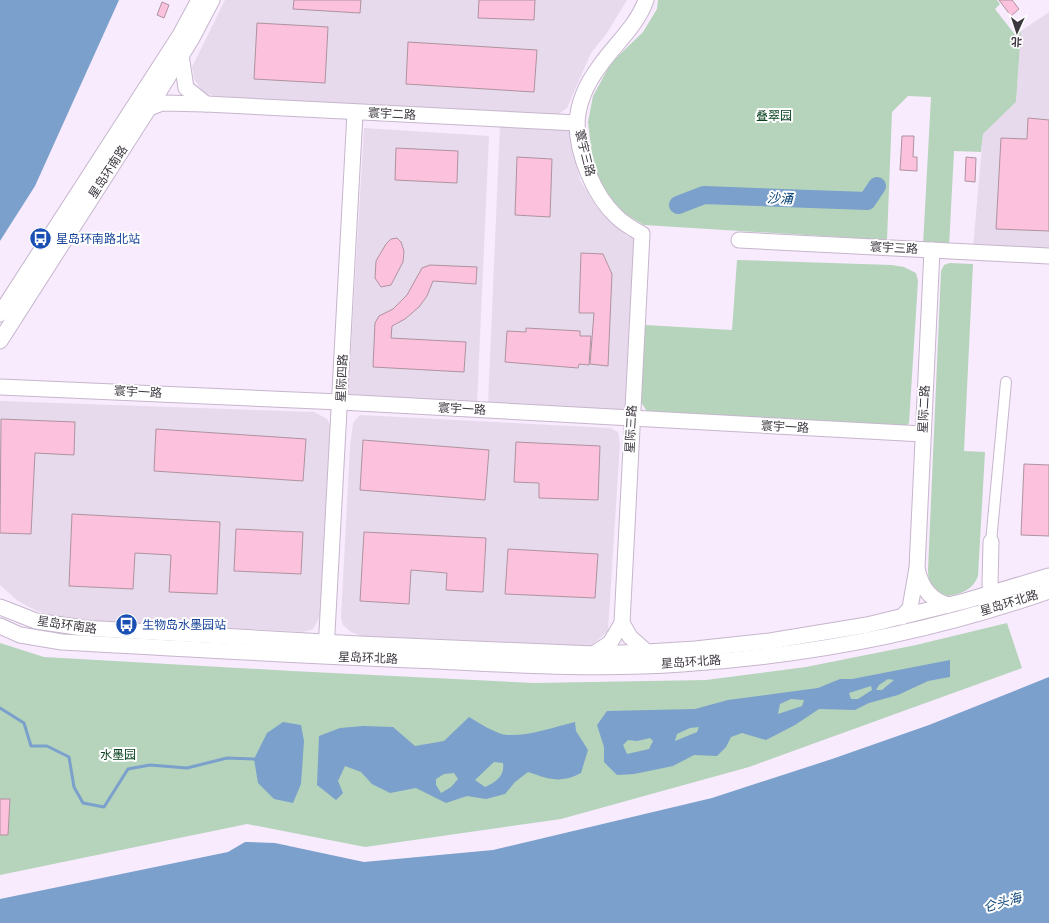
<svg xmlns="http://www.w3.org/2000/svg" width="1049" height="923" viewBox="0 0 1049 923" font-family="'Space Grotesk','Noto Sans SC',sans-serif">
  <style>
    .commercial { fill: #e8daed }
    .green { fill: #b6d4bb }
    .water { fill: #7aa0cb; fill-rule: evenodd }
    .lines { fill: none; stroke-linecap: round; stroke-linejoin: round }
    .stream { stroke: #7aa0cb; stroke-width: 3 }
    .river { stroke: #7aa0cb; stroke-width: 18 }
    .building { fill: #fcc1dc; stroke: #ae939f }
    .street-casing { stroke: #c6b6cd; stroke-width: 12 }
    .secondary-casing { stroke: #c6b6cd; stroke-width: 17 }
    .street { stroke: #fff; stroke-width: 10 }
    .secondary { stroke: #fff; stroke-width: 15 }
    .labels { text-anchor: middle; stroke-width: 4; stroke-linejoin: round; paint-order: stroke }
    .street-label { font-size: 12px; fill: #3c363f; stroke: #fefefe }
    .park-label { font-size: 12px; fill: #08421e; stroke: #fefefe }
    .transit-label { font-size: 12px; fill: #164399; stroke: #fefefe; text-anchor: start }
    .water-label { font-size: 13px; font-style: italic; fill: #0a4379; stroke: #fefefe }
  </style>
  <rect width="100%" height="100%" fill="#f8ebfe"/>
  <g class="commercial">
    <polygon points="225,0 627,0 607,33 591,53 567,108 556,116 222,99 203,92 194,79 192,67"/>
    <polygon points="1049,12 1049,251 973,248 983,134 1016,102 1021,31"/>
    <polygon points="500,125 568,128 580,180 596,206 627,236 637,239 627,411 488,404"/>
    <polygon points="364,128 489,136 477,404 348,399"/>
    <polygon points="0,401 314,412 327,419 331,427 323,603 319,618 313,629 303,632 63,619 37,611 18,601 0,585"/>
    <polygon points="360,415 610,428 618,432 620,443 608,631 591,646 361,636 351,632 343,625 341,618 350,447 353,423"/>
  </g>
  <g class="green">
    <polygon points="658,0 997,0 1000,4 995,9 1016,36 1021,31 1016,102 983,134 981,152 954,151 949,247 923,245 931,97 908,96 892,112 887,240 644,225 612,206 594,172 588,122 593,96 611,63 643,32 657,9"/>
    <polygon points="737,260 892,265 904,267 916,273 918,281 909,423 904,428 650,416 641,402 645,325 732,330"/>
    <path d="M950 263 973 264 964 451 985 452 978 576C973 590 961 594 948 596 934 591 928 584 928 570L941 271 944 265Z"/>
    <polygon points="1007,623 1022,668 749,767 561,819 365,847 247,824 0,875 0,643 44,657 292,671 533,683 706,680 806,667 916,645"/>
  </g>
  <g class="water">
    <polygon points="0,0 119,0 35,186 0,241"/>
    <path d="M950 660V677L928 681 898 695 869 703 855 710 819 709 795 725 766 740 742 733 731 737 726 747 717 756 694 755 673 766 634 774 617 775 604 762V747L597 725 607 711 695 709 728 700 818 688 840 679H852ZM888 679 894 680 882 690H876L879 685ZM871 686 872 690 858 699H851L849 693ZM791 699 804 700 802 706 778 714 780 704ZM699 727 697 732 675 741 677 734 690 728ZM650 738 653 741 649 749 627 754 623 745 628 740 637 741Z"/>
    <polygon points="1049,677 1049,923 0,923 0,899 228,852 245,842 275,843 364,862 493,850 712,798 832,759 929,725"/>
    <path d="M469 717C478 722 497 735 508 735 530 736 554 727 575 722L576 731 588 750 581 773C560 784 549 779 528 772L515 782 505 794 486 799 467 796 446 803 416 788 390 793 372 784 361 772 345 766 338 781 343 793 336 800 317 785 319 736 340 728 363 726 393 727 415 746 444 741ZM494 762 503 763C505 776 496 782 485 787L475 780ZM454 773 458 779 451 787 441 793 436 785V779L444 774Z"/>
    <polygon points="283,722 301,725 304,741 301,784 293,803 274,799 258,783 254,759 267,733"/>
  </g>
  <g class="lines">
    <polyline class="stream" points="0,708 24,723 31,746 47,746 69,757 74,787 83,803 104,807 128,769 150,765 187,768 227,758 254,759"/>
    <polyline class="river" points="678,205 704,195 867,201 877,186"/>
  </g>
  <g class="building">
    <polygon points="294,0 361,0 360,13 293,9"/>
    <polygon points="479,0 535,0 534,20 478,18"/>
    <polygon points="999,0 1012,0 1019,9 1011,16"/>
    <polygon points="162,2 169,5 164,18 157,15"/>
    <polygon points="257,23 328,27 325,83 254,79"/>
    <polygon points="408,42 537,50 534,92 406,84"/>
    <polygon points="1028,118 1049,120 1049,231 996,229 1001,138 1027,139"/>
    <polygon points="902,136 914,136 913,157 917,157 917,171 900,170"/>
    <polygon points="396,148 458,151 457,183 395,180"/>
    <polygon points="517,157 552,159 550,217 515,215"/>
    <polygon points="966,157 976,158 975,182 965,181"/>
    <polygon points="397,238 401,242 404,251 403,262 391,285 381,287 375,278 376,261 386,244 391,239"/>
    <polygon points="581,253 603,254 612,274 608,366 590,364 594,313 579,313"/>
    <polygon points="430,265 477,267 476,284 433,281 427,296 419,307 405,319 392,326 391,338 466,342 464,372 373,367 375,323 379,316 393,309 407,295 422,268"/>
    <polygon points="526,328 580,331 580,336 591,336 589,365 579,364 578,368 505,362 507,331 526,332"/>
    <polygon points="1,419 75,422 74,455 35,453 31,534 0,533"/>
    <polygon points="156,429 306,439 303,481 154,471"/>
    <polygon points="363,440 489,450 485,500 360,490"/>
    <polygon points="516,442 600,446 598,500 539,498 539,483 514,482"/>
    <polygon points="1024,464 1049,465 1049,536 1021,535"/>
    <polygon points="72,514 220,522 217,594 169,592 171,555 135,553 133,589 69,586"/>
    <polygon points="236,529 303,532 301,574 234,571"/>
    <polygon points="364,532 486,538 483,592 446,590 447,573 411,570 409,604 360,601"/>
    <polygon points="508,549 598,554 595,598 505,594"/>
    <polygon points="0,799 10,799 8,835 0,835"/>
  </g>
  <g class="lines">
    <defs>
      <polyline id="street" points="991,542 1006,382"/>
      <g id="secondary">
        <polyline points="181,55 186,88 206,104"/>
        <polyline points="149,108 162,103 206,104 577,123"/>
        <polyline points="739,240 1049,256"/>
        <polyline points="0,314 180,35 199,0"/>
        <polyline points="0,341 149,108 192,38 212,0"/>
        <polyline points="0,387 340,402 923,434"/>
        <polyline points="991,542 990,585 994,602"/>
        <path d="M917 569C921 586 930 601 949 605"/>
        <polyline points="0,607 36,621 83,628 359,644 594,654 647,652 695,649 770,641 867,625 965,601 1049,576"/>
        <polyline points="902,617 910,608 917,568 932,250"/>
        <polyline points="622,623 630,637 647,652"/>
        <path d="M0 626 20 635 62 642C187 649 312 656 437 661 518 665 600 670 682 664 806 656 932 632 1049 591"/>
        <polyline points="326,651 355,113"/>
        <path d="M595 653 610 643 622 623 642 234C633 229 624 224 617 217 594 196 577 154 577 123 578 103 587 83 599 67 614 45 637 26 646 0"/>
      </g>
    </defs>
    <use href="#street" class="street-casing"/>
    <use href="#secondary" class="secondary-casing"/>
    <use href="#street" class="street"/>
    <use href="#secondary" class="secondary"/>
  </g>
  <defs>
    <symbol id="bus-disc" viewBox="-11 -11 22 22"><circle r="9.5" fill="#1a4fb4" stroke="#fefefe"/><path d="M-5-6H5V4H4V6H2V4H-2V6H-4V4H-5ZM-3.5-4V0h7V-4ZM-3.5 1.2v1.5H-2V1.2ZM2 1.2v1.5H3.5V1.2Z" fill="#fff"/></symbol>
  </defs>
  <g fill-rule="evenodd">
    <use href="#bus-disc" x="28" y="226" width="25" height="25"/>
    <use href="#bus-disc" x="114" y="612" width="25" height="25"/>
  </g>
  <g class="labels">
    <g class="street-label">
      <text transform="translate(392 114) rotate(3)" y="4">寰宇二路</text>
      <text transform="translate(585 153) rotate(76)" y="4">寰宇三路</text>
      <text transform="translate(108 172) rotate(-57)" y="4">星岛环南路</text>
      <text transform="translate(894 248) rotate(3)" y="4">寰宇三路</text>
      <text transform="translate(342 378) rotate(-87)" y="4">星际四路</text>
      <text transform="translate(138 392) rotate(3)" y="4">寰宇一路</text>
      <text transform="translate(462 409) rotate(3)" y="4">寰宇一路</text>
      <text transform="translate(924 409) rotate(-87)" y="4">星际二路</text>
      <text transform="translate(785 427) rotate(3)" y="4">寰宇一路</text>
      <text transform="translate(631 429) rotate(-87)" y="4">星际三路</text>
      <text transform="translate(1009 603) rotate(-17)" y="4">星岛环北路</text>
      <text transform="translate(67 625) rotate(8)" y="4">星岛环南路</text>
      <text transform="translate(368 658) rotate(2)" y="4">星岛环北路</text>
      <text transform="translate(691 662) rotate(-4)" y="4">星岛环北路</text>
    </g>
    <g class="park-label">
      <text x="774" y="120">叠翠园</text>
      <text x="118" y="759">水墨园</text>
    </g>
    <g class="transit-label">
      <text x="56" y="243">星岛环南路北站</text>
      <text x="142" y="629">生物岛水墨园站</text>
    </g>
    <g class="water-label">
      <text transform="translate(780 198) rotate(2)" y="5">沙涌</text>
      <text transform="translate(1002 902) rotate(-16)" y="5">仑头海</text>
    </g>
  </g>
  <g transform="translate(1017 32) rotate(183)" stroke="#fefefe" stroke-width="3" paint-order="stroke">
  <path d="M0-3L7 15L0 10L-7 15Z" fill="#3c363f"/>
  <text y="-6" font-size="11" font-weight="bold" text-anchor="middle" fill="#3c363f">北</text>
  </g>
</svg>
